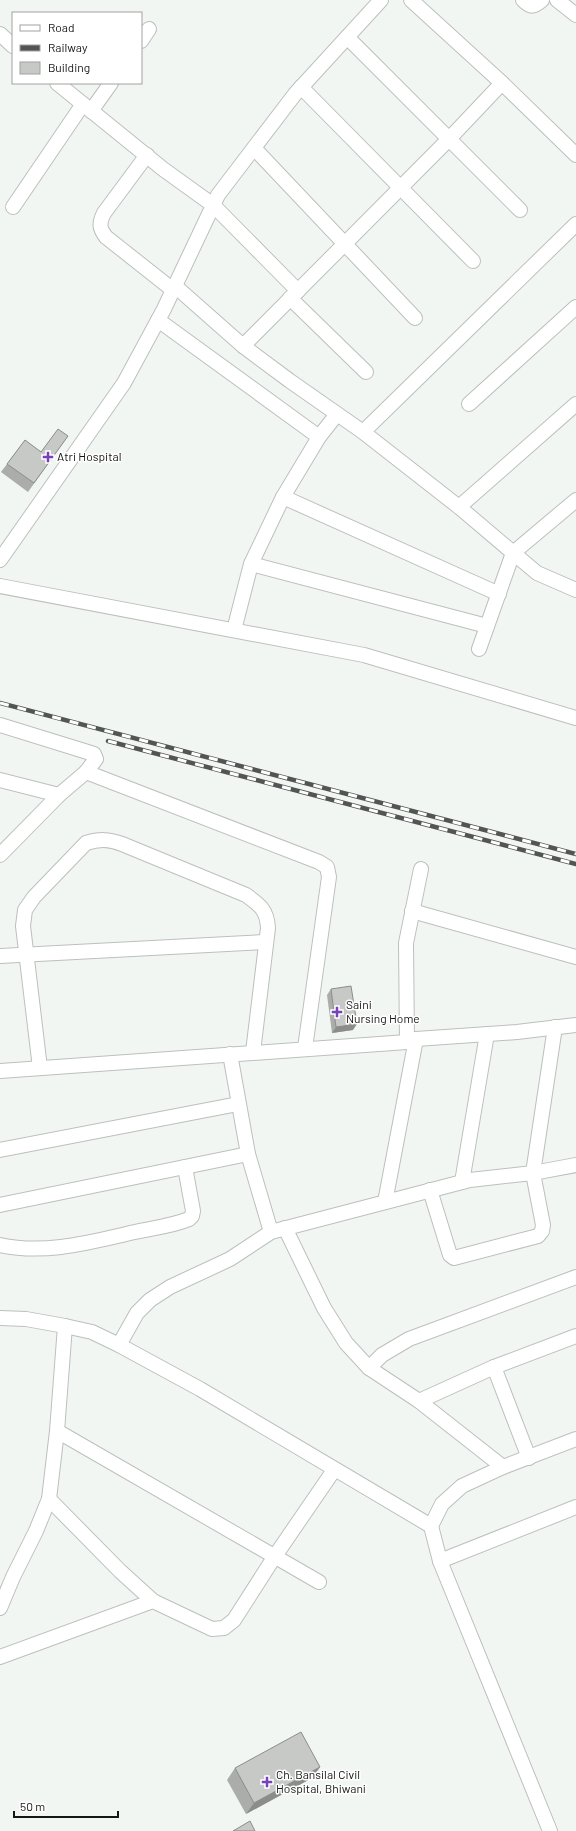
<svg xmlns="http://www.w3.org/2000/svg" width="576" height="1831" viewBox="0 0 576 1831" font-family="Barlow,sans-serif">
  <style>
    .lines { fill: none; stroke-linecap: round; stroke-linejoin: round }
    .minor-casing { stroke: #bcc0bd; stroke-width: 16 }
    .minor { stroke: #fff; stroke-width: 14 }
    .rail-casing { stroke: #535554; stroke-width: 4.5 }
    .rail { stroke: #fff; stroke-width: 3; stroke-dasharray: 9; stroke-linecap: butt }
    .wall { fill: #aaadaa }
    .shaded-wall { fill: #8b8d8b }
    .building { fill: #c6c9c6; stroke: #8b8d8b }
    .poi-dot { fill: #7742b9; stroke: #fff; stroke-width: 1.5 }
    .labels { text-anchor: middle; stroke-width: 3; stroke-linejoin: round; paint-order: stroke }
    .poi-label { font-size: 12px; fill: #151615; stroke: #fff; text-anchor: start }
  </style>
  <rect width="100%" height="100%" fill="#f2f6f3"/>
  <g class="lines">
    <defs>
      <g id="minor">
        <polyline points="411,0 502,83 576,155"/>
        <path d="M523 0C531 8 534 7 542 0"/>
        <polyline points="557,0 576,15"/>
        <polyline points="0,34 13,46"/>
        <polyline points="347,37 520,210"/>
        <polyline points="141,41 149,29"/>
        <polyline points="57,83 163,169 213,205 298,291"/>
        <polyline points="301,87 473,261"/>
        <polyline points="91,111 111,83"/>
        <polyline points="254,148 415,318"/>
        <path d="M147 155 104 213C99 223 99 228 106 237L173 290"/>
        <polyline points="13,207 83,104"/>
        <polyline points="175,286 243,346 290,381 363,432 459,507 537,573 576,590"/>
        <polyline points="290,298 366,372"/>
        <polyline points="158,320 319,437"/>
        <polyline points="243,346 449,139 502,83"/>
        <polyline points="469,404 576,307"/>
        <polyline points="363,432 576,224"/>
        <polyline points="283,497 499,594"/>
        <polyline points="459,507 576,404"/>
        <polyline points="0,560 124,383 164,309 218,195 295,94 381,0"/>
        <polyline points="251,564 487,626"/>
        <polyline points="0,586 364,655 576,718"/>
        <polyline points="234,630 251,564 283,497 319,437 337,414"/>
        <polyline points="479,649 513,553 576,500"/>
        <polyline points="0,725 94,754 96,759 86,772"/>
        <polyline points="0,780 59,795"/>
        <polyline points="0,855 59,795 86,772 319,862 327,867 329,877 305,1048"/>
        <polyline points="412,911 576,957"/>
        <polyline points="0,956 265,942"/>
        <polyline points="407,1042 406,943 421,869"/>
        <polyline points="230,1054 248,1154 271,1232"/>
        <path d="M40 1068 23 926 25 910 34 897 86 843C99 839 109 839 122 844L246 895C260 905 267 910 268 928L253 1052"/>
        <polyline points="0,1071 407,1042 416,1039 517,1032 576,1025"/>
        <polyline points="0,1150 238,1104"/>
        <polyline points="462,1182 487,1034"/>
        <polyline points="430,1190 450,1255 454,1258 538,1236 542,1231 543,1225 533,1173 555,1027"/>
        <polyline points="385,1202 416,1039"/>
        <polyline points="0,1205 248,1154"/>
        <polyline points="285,1228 324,1308 346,1343 369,1368 419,1401 503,1467"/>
        <path d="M0 1245C46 1255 91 1242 135 1232 153 1228 172 1226 189 1219L192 1216 193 1211 185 1167"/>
        <polyline points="0,1318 26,1319 65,1326 92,1332 119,1345 200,1389 431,1526 440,1561 550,1831"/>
        <polyline points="119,1345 137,1313 150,1300 170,1287 230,1259 271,1232 470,1180 533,1173 576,1165"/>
        <polyline points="494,1367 529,1458"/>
        <polyline points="369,1368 382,1355 409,1339 576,1277"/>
        <polyline points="419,1401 494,1367 576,1336"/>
        <polyline points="57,1431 319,1582"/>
        <polyline points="49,1499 120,1571 153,1601"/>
        <polyline points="431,1526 442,1504 462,1486 503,1467 576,1439"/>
        <polyline points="440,1561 576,1507"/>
        <polyline points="0,1608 13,1577 36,1531 49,1499 57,1431 65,1326"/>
        <polyline points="0,1657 153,1601 212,1629 224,1628 234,1620 275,1556 334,1470"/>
      </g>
    </defs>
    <use href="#minor" class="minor-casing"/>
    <use href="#minor" class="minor"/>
    <defs>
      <g id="rail">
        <polyline points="0,703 576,854"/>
        <polyline points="108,741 576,864"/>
      </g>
    </defs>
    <use href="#rail" class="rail-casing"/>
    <use href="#rail" class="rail"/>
  </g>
  <g class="wall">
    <polygon points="68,436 28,492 1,472 25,440 41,452"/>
    <polygon points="331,989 353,1030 332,1033 327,995"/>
    <polygon points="320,1767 312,1778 246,1814 227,1780 235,1768"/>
  </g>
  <g class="shaded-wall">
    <polygon points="357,1024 353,1030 332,1033 336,1027"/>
    <polygon points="320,1767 312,1778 246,1814 254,1803"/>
  </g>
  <g class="building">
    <polygon points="58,429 68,436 34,483 7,464 25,440 41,452"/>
    <polygon points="351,986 357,1024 336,1027 331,989"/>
    <polygon points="301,1732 320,1767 254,1803 235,1768"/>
    <polygon points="250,1821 255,1831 233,1831"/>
  </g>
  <g class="poi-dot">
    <path d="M46 451h4v4h4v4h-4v4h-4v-4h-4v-4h4z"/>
    <path d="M335 1006h4v4h4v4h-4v4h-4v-4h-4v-4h4z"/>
    <path d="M265 1776h4v4h4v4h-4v4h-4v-4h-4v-4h4z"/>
  </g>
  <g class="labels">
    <g class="poi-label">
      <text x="57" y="461">Atri Hospital</text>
      <text x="346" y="1009">Saini<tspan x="346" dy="14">Nursing Home</tspan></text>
      <text x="276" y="1779">Ch. Bansilal Civil<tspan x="276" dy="14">Hospital, Bhiwani</tspan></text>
    </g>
  </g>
  <rect x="12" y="12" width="130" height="72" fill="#ffffff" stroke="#a1a2a1"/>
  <rect x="20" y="25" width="20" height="6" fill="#ffffff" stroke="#a1a2a1"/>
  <text x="48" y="32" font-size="12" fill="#151615">Road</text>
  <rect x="20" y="45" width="20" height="6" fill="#535554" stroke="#a1a2a1"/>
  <text x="48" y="52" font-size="12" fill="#151615">Railway</text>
  <rect x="20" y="62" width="20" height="12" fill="#c6c9c6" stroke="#a1a2a1"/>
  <text x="48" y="72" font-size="12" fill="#151615">Building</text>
  <path d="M14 1811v6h104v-6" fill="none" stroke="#151615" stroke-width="2"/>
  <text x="20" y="1811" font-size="12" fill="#151615" stroke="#ffffff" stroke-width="3" paint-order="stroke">50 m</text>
</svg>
